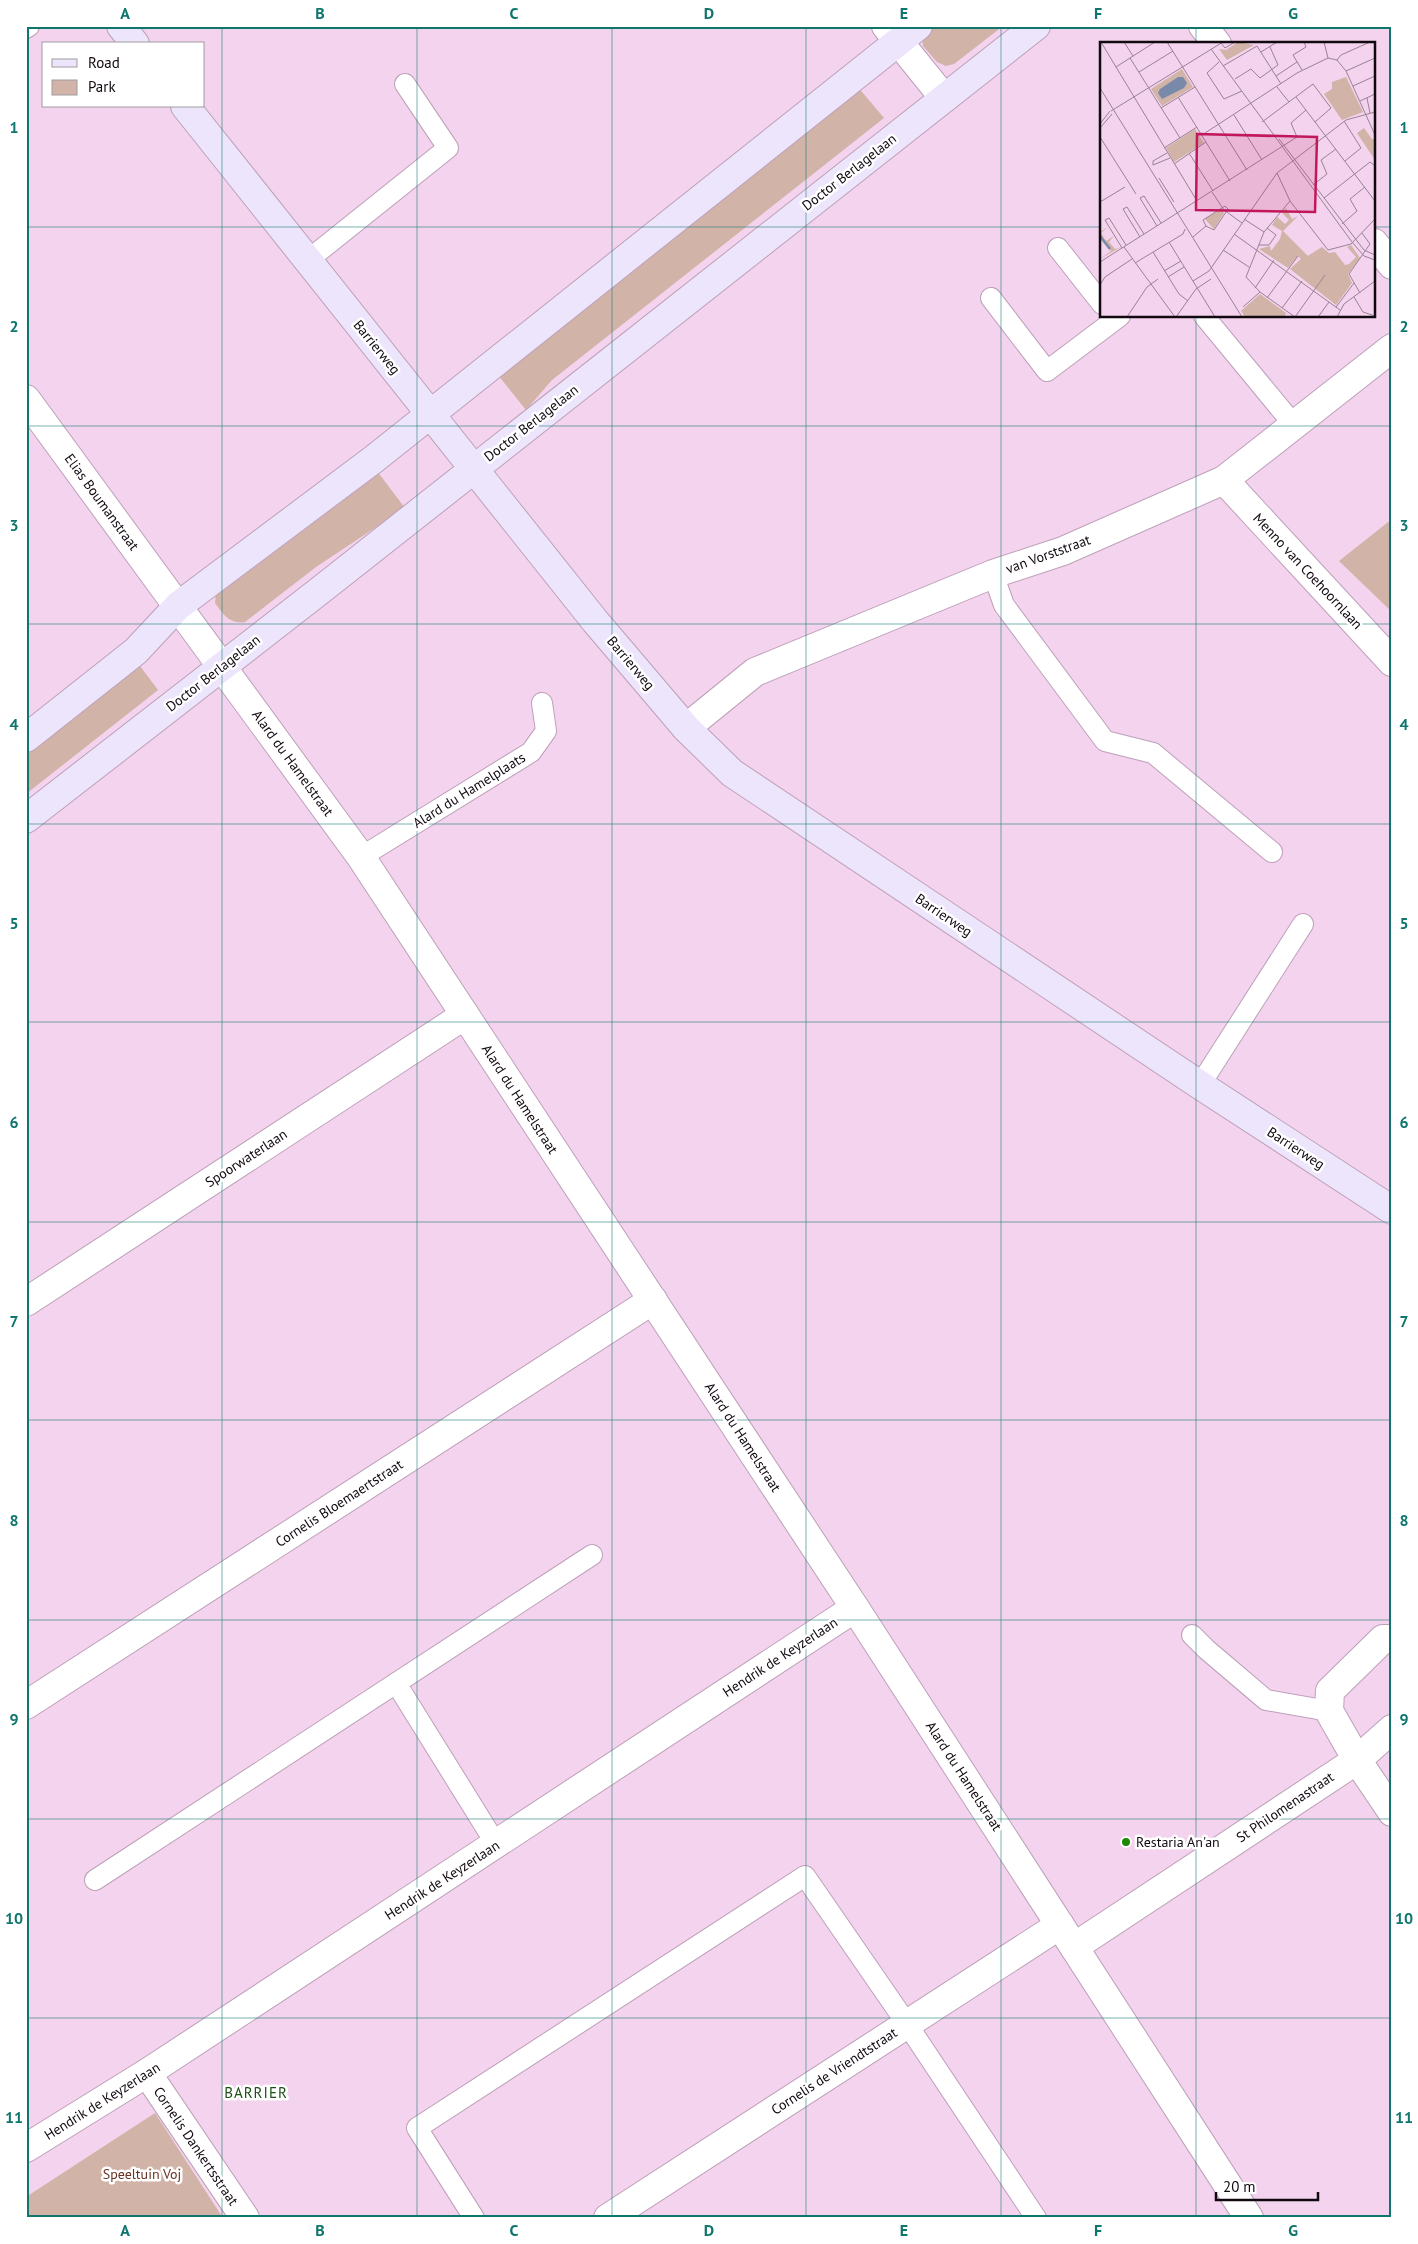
<svg xmlns="http://www.w3.org/2000/svg" width="1418" height="2244" viewBox="0 0 1418 2244" font-family="'PT Sans',sans-serif">
  <style>
    .green { fill: #d2b3a8 }
    .lines { fill: none; stroke-linecap: round; stroke-linejoin: round }
    .lane-casing { stroke: #bea0b9; stroke-width: 22 }
    .street-casing { stroke: #bea0b9; stroke-width: 30 }
    .secondary-casing { stroke: #bea0b9; stroke-width: 30 }
    .lane { stroke: #fff; stroke-width: 20 }
    .street { stroke: #fff; stroke-width: 28 }
    .secondary { stroke: #ece5fb; stroke-width: 28 }
    .grid { fill: none; stroke: #0f766e; stroke-width: 1; stroke-opacity: 0.55 }
    .poi-dot { fill: #1c8904; stroke: #fff; stroke-width: 2 }
    .labels { text-anchor: middle; stroke-width: 5; stroke-linejoin: round; paint-order: stroke }
    .street-label { font-size: 14px; fill: #110810; stroke: #fff }
    .poi-label { font-size: 14px; fill: #110810; stroke: #fff; text-anchor: start }
    .park-label { font-size: 14px; fill: #693320; stroke: #fff }
    .neighbourhood-label { font-size: 15px; letter-spacing: 1px; fill: #1d4e16; stroke: #fff }
    .inset-river { fill: none; stroke: #7989aa; stroke-width: 2.5 }
    .inset-road { fill: none; stroke: #998295; stroke-width: 1 }
    .view { fill: #c2185b; fill-opacity: 0.15; stroke: #c2185b; stroke-width: 2.5 }
    .inset-edge { fill: none; stroke: #110810; stroke-width: 2.5 }
    .neatline { fill: none; stroke: #0f766e; stroke-width: 2 }
    .grid-label { font-size: 16px; text-anchor: middle; font-weight: bold; fill: #0f766e }
  </style>
  <rect width="100%" height="100%" fill="#f3d3ed"/>
  <g class="green">
    <polygon points="930,26 1003,26 954,64 946,66 937,62 923,46 922,37"/>
    <polygon points="857,86 884,118 552,380 526,410 494,370"/>
    <path d="M374 467 405 508 316 567 245 622C229 624 224 615 215 603L216 594Z"/>
    <polygon points="1392,519 1392,612 1339,561"/>
    <polygon points="140,666 158,690 26,794 26,755"/>
    <polygon points="155,2113 223,2218 26,2218 26,2197"/>
  </g>
  <g class="lines">
    <defs>
      <g id="lane">
        <polyline points="26,28 29,26"/>
        <polyline points="1058,248 1102,304"/>
        <polyline points="308,260 448,148 405,84"/>
        <polyline points="991,298 1047,371 1120,316"/>
        <polyline points="1204,316 1294,425"/>
        <polyline points="993,574 1004,605 1105,741 1153,753 1272,852"/>
        <polyline points="361,857 531,752 546,731 542,703"/>
        <polyline points="1200,1085 1303,924"/>
        <polyline points="1192,1635 1206,1649 1266,1700 1329,1711"/>
        <polyline points="396,1683 496,1844"/>
        <polyline points="95,1880 592,1555"/>
        <polyline points="474,2218 417,2128 805,1876 907,2024 1036,2218"/>
      </g>
      <g id="street">
        <polyline points="886,26 944,98"/>
        <polyline points="1203,26 1217,44"/>
        <polyline points="1374,243 1392,265"/>
        <polyline points="26,399 361,857 855,1608 1249,2218"/>
        <polyline points="1224,480 1392,662"/>
        <polyline points="686,728 755,672 993,574 1063,551 1224,480 1392,348"/>
        <polyline points="26,1302 465,1015"/>
        <polyline points="1392,1639 1383,1639 1330,1691 1329,1711 1357,1760 1392,1812"/>
        <polyline points="26,1705 653,1300"/>
        <polyline points="1074,1947 1357,1760 1392,1729"/>
        <polyline points="147,2073 245,2218"/>
        <polyline points="26,2148 147,2073 855,1608"/>
        <polyline points="608,2218 1060,1925"/>
      </g>
      <g id="secondary">
        <polyline points="121,26 135,44"/>
        <polyline points="185,106 595,621 686,728 732,773 1200,1085 1392,1210"/>
        <polyline points="26,738 136,651 178,606 374,459 918,26"/>
        <polyline points="26,819 318,592 1036,26"/>
      </g>
    </defs>
    <use href="#lane" class="lane-casing"/>
    <use href="#street" class="street-casing"/>
    <use href="#secondary" class="secondary-casing"/>
    <use href="#lane" class="lane"/>
    <use href="#street" class="street"/>
    <use href="#secondary" class="secondary"/>
  </g>
  <path class="grid" d="M222 26V2218M417 26V2218M612 26V2218M806 26V2218M1001 26V2218M1196 26V44M26 227H1102M1374 227H1392M1196 316V2218M26 426H1392M26 624H1392M26 824H1392M26 1022H1392M26 1222H1392M26 1420H1392M26 1620H1392M26 1819H1392M26 2018H1392"/>
  <circle class="poi-dot" cx="1126" cy="1842" r="5"/>
  <g class="labels">
    <g class="street-label">
      <text transform="translate(849 172) rotate(-38)" y="5">Doctor Berlagelaan</text>
      <text transform="translate(377 347) rotate(51)" y="5">Barrierweg</text>
      <text transform="translate(531 423) rotate(-38)" y="5">Doctor Berlagelaan</text>
      <text transform="translate(102 502) rotate(54)" y="5">Elias Boumanstraat</text>
      <text transform="translate(1048 554) rotate(-20)" y="5">van Vorststraat</text>
      <text transform="translate(1308 571) rotate(47)" y="5">Menno van Coehoornlaan</text>
      <text transform="translate(631 663) rotate(50)" y="5">Barrierweg</text>
      <text transform="translate(213 673) rotate(-38)" y="5">Doctor Berlagelaan</text>
      <text transform="translate(293 763) rotate(54)" y="5">Alard du Hamelstraat</text>
      <text transform="translate(469 790) rotate(-32)" y="5">Alard du Hamelplaats</text>
      <text transform="translate(944 915) rotate(34)" y="5">Barrierweg</text>
      <text transform="translate(520 1099) rotate(57)" y="5">Alard du Hamelstraat</text>
      <text transform="translate(1296 1148) rotate(33)" y="5">Barrierweg</text>
      <text transform="translate(246 1158) rotate(-33)" y="5">Spoorwaterlaan</text>
      <text transform="translate(743 1437) rotate(57)" y="5">Alard du Hamelstraat</text>
      <text transform="translate(339 1503) rotate(-33)" y="5">Cornelis Bloemaertstraat</text>
      <text transform="translate(780 1657) rotate(-33)" y="5">Hendrik de Keyzerlaan</text>
      <text transform="translate(964 1776) rotate(57)" y="5">Alard du Hamelstraat</text>
      <text transform="translate(1285 1807) rotate(-34)" y="5">St Philomenastraat</text>
      <text transform="translate(442 1880) rotate(-33)" y="5">Hendrik de Keyzerlaan</text>
      <text transform="translate(834 2071) rotate(-33)" y="5">Cornelis de Vriendtstraat</text>
      <text transform="translate(102 2101) rotate(-32)" y="5">Hendrik de Keyzerlaan</text>
      <text transform="translate(196 2146) rotate(56)" y="5">Cornelis Dankertsstraat</text>
    </g>
    <g class="poi-label">
      <text x="1136" y="1847">Restaria An'an</text>
    </g>
    <g class="park-label">
      <text x="142" y="2179">Speeltuin Voj</text>
    </g>
    <g class="neighbourhood-label">
      <text x="256" y="2098">BARRIER</text>
    </g>
  </g>
  <g transform="translate(1100 42)">
    <rect width="275" height="275" fill="#f3d3ed"/>
    <path d="M138 0 154 3 127 18 119 7 126 8ZM82 27 93 45 62 64 51 47ZM246 35 263 70 242 78 224 52 232 47V40ZM264 86 272 97H275V118L257 91ZM95 87 104 101 74 120 66 106ZM186 166 192 177 198 174 183 189 208 214 206 215 222 205 229 211 235 210 245 223 249 222 256 215 247 205 251 203 260 216 248 232 252 241 236 263 190 227 201 217 198 214 188 226 159 207 170 204 171 209 180 197 182 189 172 183 177 175 185 182 189 178 181 170ZM121 167 124 171 114 187 105 177ZM8 185 1 191 6 199 14 194 9 200 15 207 21 205 0 217 11 209 0 197V190ZM160 252 186 271 185 275H145L141 269Z" fill="#d2b3a8"/>
    <path d="M78 35H83L87 41 84 46 62 57 58 51 60 47Z" fill="#7989aa"/>
    <path class="inset-river" d="M0 194 10 207"/>
    <path class="inset-road" d="M1 0 16 25M24 0 33 14M67 0 147 128M224 0 228 16M121 1 125 6 135 0M111 7 252 200 264 214 275 218M161 10 177 0M30 16 80 96M237 18 241 13 270 0M119 20 107 31 124 57 142 49M123 24 157 4 181 42M16 25 97 159M16 25 55 0M202 28 193 13 206 5 204 0M246 29 275 16M39 30 73 9M176 34 197 20M135 37 151 27 160 36 178 23 170 5M253 44 275 34M177 45 189 60M0 46 142 275M78 55 130 139M196 55 275 159M267 56 270 71M260 59 275 52M61 66 95 45M11 69 123 0M134 73 162 118M244 79 261 106 245 119M162 80 213 42 231 66 215 80M0 82 10 69M0 86 12 72M102 93 197 31 228 16 237 18 246 29 275 93M0 95 36 152M179 97 264 208 275 213M64 106 97 85M67 111 53 119V123L70 116M89 111 113 149M74 122 106 100M177 131 190 159 228 208 251 202 275 177M59 136 74 160M213 143 227 132 221 118 236 107M112 150 124 168 142 181M224 156 270 120 275 124M190 159 164 190 146 235 160 250 195 275M0 160 25 145M125 164 128 167 114 188 106 184 103 178ZM9 176 5 178 22 206M9 176 26 203M144 177 164 190M242 182 257 169 250 157 265 145M57 184 40 156 44 154 61 181M134 192 240 268M40 195 23 167 27 165 44 192M93 195 106 184M69 200 115 275M159 203H169L176 193 167 186M24 205 75 275M123 208 149 225M53 210 79 252 88 259M0 220 197 95 191 81 206 68M35 221 83 192 85 187M64 229 81 219M68 235 84 225M93 239 109 229 177 131 246 78 275 70M0 243 5 235 32 217M155 246 174 218M260 251 249 232 270 202 262 191M254 255 263 270 275 274M167 256 198 214M143 265 160 250M236 265 254 241M182 266 202 239M27 275 47 245 58 237M76 275 96 247 111 237M195 275 225 233M218 275 229 260M237 275 244 262 275 239"/>
    <path class="view" d="M97 92 217 95 215 170 96 168Z"/>
    <rect width="275" height="275" class="inset-edge"/>
  </g>
  <rect width="1418" height="2244" fill="none" stroke="#ffffff" stroke-width="55"/>
  <rect x="42" y="42" width="162" height="65" fill="#ffffff" stroke="#a09c9f"/>
  <rect x="52" y="59" width="25" height="8" fill="#ece5fb" stroke="#a09c9f"/>
  <text x="88" y="68" font-size="15" fill="#110810">Road</text>
  <rect x="52" y="80" width="25" height="15" fill="#d2b3a8" stroke="#a09c9f"/>
  <text x="88" y="92" font-size="15" fill="#110810">Park</text>
  <path d="M1216 2192v8h102v-8" fill="none" stroke="#110810" stroke-width="2.5"/>
  <text x="1223" y="2192" font-size="15" fill="#110810" stroke="#ffffff" stroke-width="4" paint-order="stroke">20 m</text>
  <rect x="28" y="28" width="1362" height="2188" class="neatline"/>
  <g class="grid-label">
    <text x="125" y="19">A</text>
    <text x="320" y="19">B</text>
    <text x="514" y="19">C</text>
    <text x="709" y="19">D</text>
    <text x="904" y="19">E</text>
    <text x="1098" y="19">F</text>
    <text x="1293" y="19">G</text>
    <text x="14" y="133">1</text>
    <text x="1404" y="133">1</text>
    <text x="14" y="332">2</text>
    <text x="1404" y="332">2</text>
    <text x="14" y="531">3</text>
    <text x="1404" y="531">3</text>
    <text x="14" y="730">4</text>
    <text x="1404" y="730">4</text>
    <text x="14" y="929">5</text>
    <text x="1404" y="929">5</text>
    <text x="14" y="1128">6</text>
    <text x="1404" y="1128">6</text>
    <text x="14" y="1327">7</text>
    <text x="1404" y="1327">7</text>
    <text x="14" y="1526">8</text>
    <text x="1404" y="1526">8</text>
    <text x="14" y="1725">9</text>
    <text x="1404" y="1725">9</text>
    <text x="14" y="1924">10</text>
    <text x="1404" y="1924">10</text>
    <text x="14" y="2123">11</text>
    <text x="1404" y="2123">11</text>
    <text x="125" y="2236">A</text>
    <text x="320" y="2236">B</text>
    <text x="514" y="2236">C</text>
    <text x="709" y="2236">D</text>
    <text x="904" y="2236">E</text>
    <text x="1098" y="2236">F</text>
    <text x="1293" y="2236">G</text>
  </g>
</svg>
